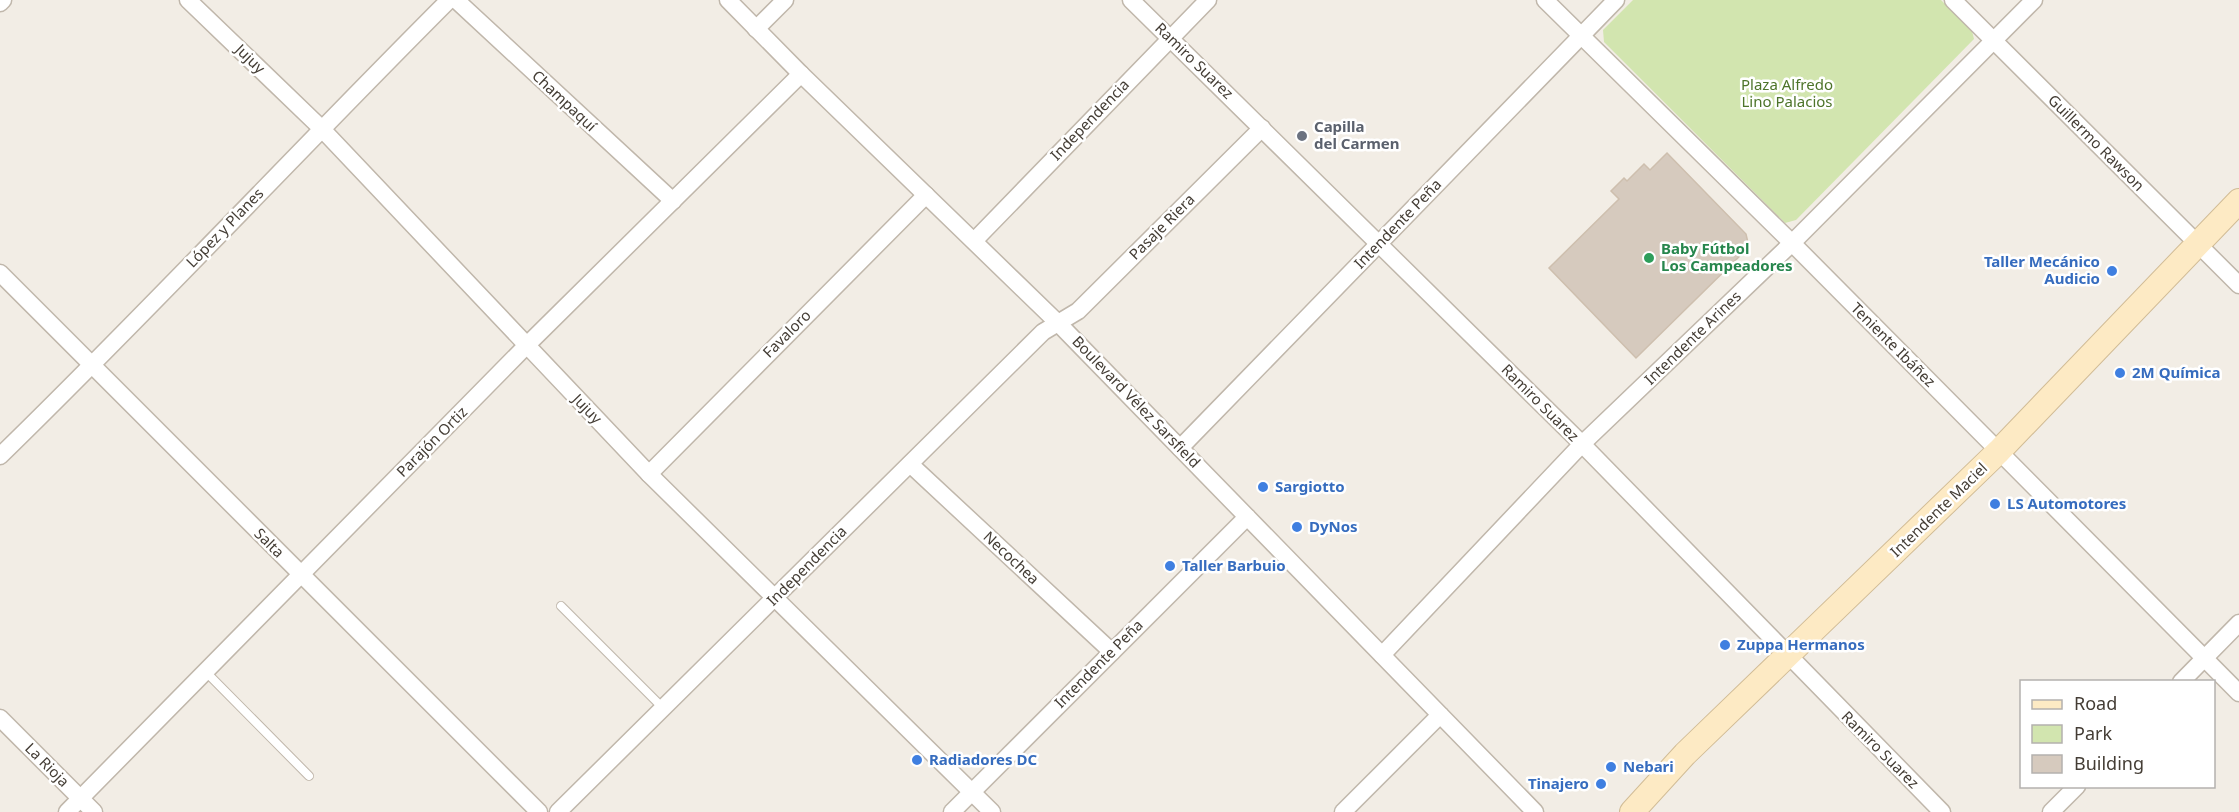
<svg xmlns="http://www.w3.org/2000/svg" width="2239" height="812" viewBox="0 0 2239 812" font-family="'Noto Sans',sans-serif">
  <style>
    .green { fill: #d2e5af }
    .building { fill: #d6cabe; stroke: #cebfae; stroke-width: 1.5 }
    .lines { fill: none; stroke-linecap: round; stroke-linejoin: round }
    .lane-casing { stroke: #c0b7ab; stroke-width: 10 }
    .street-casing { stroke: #c0b7ab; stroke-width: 19 }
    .secondary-casing { stroke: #d1bc96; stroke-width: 26 }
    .lane { stroke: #fff; stroke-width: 8 }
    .street { stroke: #fff; stroke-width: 16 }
    .secondary { stroke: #fdeac4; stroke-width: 24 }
    .worship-dot { fill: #6b7280; stroke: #fff; stroke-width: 2 }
    .leisure-dot { fill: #2e9e5b; stroke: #fff; stroke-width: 2 }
    .shop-dot { fill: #3f7fe0; stroke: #fff; stroke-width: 2 }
    .labels { text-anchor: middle; stroke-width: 5; stroke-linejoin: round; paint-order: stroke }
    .street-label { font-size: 15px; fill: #443d35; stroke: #fff }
    .park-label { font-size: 15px; fill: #4d742a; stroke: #fff }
    .worship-label { font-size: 15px; font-weight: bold; fill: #5b616d; stroke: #fff; text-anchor: start }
    .leisure-label { font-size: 15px; font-weight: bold; fill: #27864d; stroke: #fff; text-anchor: start }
    .shop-label { font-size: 15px; font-weight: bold; fill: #366cbe; stroke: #fff; text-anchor: start }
  </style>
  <rect width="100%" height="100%" fill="#f2ede5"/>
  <polygon class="green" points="1633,0 1941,0 1972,31 1974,39 1796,220 1785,223 1604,42 1603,30"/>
  <polygon class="building" points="1667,153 1746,234 1749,247 1636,358 1549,268 1619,199 1611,191 1624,178 1627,181 1644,164 1650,170"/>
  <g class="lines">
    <defs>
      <g id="lane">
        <polyline points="561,606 663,708"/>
        <polyline points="206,672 309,776"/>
      </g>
      <g id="street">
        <polyline points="188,0 321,128 649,474 992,812"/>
        <polyline points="456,0 673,201"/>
        <polyline points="728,0 801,74 1059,324 1535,812"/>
        <polyline points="1131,0 1582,444 1942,812"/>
        <polyline points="1545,0 1792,243 2239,693"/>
        <polyline points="1953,0 2239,285"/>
        <polyline points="0,3 3,0"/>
        <polyline points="756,29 785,0"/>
        <polyline points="974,241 1208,0"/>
        <polyline points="0,273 539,812"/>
        <polyline points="1180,448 1616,0"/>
        <path d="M0 456C153 307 298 151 449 0"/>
        <polyline points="910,464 1112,652"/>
        <polyline points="649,474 926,195"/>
        <polyline points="1382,655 1582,444 1792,243 2034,0"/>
        <polyline points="2181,682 2239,623"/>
        <polyline points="0,718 94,812"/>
        <polyline points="67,812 527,345 801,74"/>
        <polyline points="558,812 1043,332 1078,311 1262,128"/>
        <polyline points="952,812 1247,517"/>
        <polyline points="1343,812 1440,715"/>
        <polyline points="2051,812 2077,786"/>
      </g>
      <polyline id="secondary" points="1632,812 1685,754 1999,451 2239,201"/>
    </defs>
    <use href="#lane" class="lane-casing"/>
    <use href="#street" class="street-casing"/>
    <use href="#secondary" class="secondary-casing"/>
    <use href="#lane" class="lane"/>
    <use href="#street" class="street"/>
    <use href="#secondary" class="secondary"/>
  </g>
  <circle class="worship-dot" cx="1302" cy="136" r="6"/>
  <circle class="leisure-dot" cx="1649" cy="258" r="6"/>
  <g class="shop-dot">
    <circle cx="2112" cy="271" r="6"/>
    <circle cx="2120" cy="373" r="6"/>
    <circle cx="1263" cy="487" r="6"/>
    <circle cx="1995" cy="504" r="6"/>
    <circle cx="1297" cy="527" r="6"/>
    <circle cx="1170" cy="566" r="6"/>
    <circle cx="1725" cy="645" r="6"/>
    <circle cx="917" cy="760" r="6"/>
    <circle cx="1611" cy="767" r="6"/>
    <circle cx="1601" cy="784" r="6"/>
  </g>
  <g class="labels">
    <g class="street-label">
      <text transform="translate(250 59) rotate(44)" y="5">Jujuy</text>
      <text transform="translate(1194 61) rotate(44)" y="5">Ramiro Suarez</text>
      <text transform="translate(564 101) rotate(43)" y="5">Champaquí</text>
      <text transform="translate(1090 120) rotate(-46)" y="5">Independencia</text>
      <text transform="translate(2096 143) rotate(45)" y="5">Guillermo Rawson</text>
      <text transform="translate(1398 224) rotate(-46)" y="5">Intendente Peña</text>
      <text transform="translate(1162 227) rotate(-45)" y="5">Pasaje Riera</text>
      <text transform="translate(225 228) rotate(-46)" y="5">López y Planes</text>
      <text transform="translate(787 334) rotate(-45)" y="5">Favaloro</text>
      <text transform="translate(1693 338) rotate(-44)" y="5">Intendente Arines</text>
      <text transform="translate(1893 345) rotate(45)" y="5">Teniente Ibáñez</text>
      <text transform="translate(1136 402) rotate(46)" y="5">Boulevard Vélez Sarsfield</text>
      <text transform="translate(1540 403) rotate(45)" y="5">Ramiro Suarez</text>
      <text transform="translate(587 409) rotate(46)" y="5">Jujuy</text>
      <text transform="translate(432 442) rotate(-45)" y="5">Parajón Ortiz</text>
      <text transform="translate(1939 510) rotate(-44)" y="5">Intendente Maciel</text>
      <text transform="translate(269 543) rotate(45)" y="5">Salta</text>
      <text transform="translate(1011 558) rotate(43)" y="5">Necochea</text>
      <text transform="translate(807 566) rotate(-45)" y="5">Independencia</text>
      <text transform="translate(1099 664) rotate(-45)" y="5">Intendente Peña</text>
      <text transform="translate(1880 750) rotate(45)" y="5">Ramiro Suarez</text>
      <text transform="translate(47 765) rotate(45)" y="5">La Rioja</text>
    </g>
    <g class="park-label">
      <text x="1787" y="90">Plaza Alfredo<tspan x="1787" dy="17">Lino Palacios</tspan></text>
    </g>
    <g class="worship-label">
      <text x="1314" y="132">Capilla<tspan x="1314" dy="17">del Carmen</tspan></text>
    </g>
    <g class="leisure-label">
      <text x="1661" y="254">Baby Fútbol<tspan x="1661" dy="17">Los Campeadores</tspan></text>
    </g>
    <g class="shop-label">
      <text x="2100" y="267" text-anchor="end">Taller Mecánico<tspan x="2100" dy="17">Audicio</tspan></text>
      <text x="2132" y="378">2M Química</text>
      <text x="1275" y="492">Sargiotto</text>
      <text x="2007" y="509">LS Automotores</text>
      <text x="1309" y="532">DyNos</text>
      <text x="1182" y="571">Taller Barbuio</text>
      <text x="1737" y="650">Zuppa Hermanos</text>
      <text x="929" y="765">Radiadores DC</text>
      <text x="1623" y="772">Nebari</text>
      <text x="1589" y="789" text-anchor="end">Tinajero</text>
    </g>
  </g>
  <rect x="2020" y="680" width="195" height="108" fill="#ffffff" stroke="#b4b1ae" stroke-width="1.5"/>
  <rect x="2032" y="700" width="30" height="9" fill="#fdeac4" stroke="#b4b1ae" stroke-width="1.5"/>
  <text x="2074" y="710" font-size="18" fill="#443d35">Road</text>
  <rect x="2032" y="725" width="30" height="18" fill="#d2e5af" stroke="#b4b1ae" stroke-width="1.5"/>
  <text x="2074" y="740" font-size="18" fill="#443d35">Park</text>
  <rect x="2032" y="755" width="30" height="18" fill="#d6cabe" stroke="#b4b1ae" stroke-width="1.5"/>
  <text x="2074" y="770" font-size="18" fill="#443d35">Building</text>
</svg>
